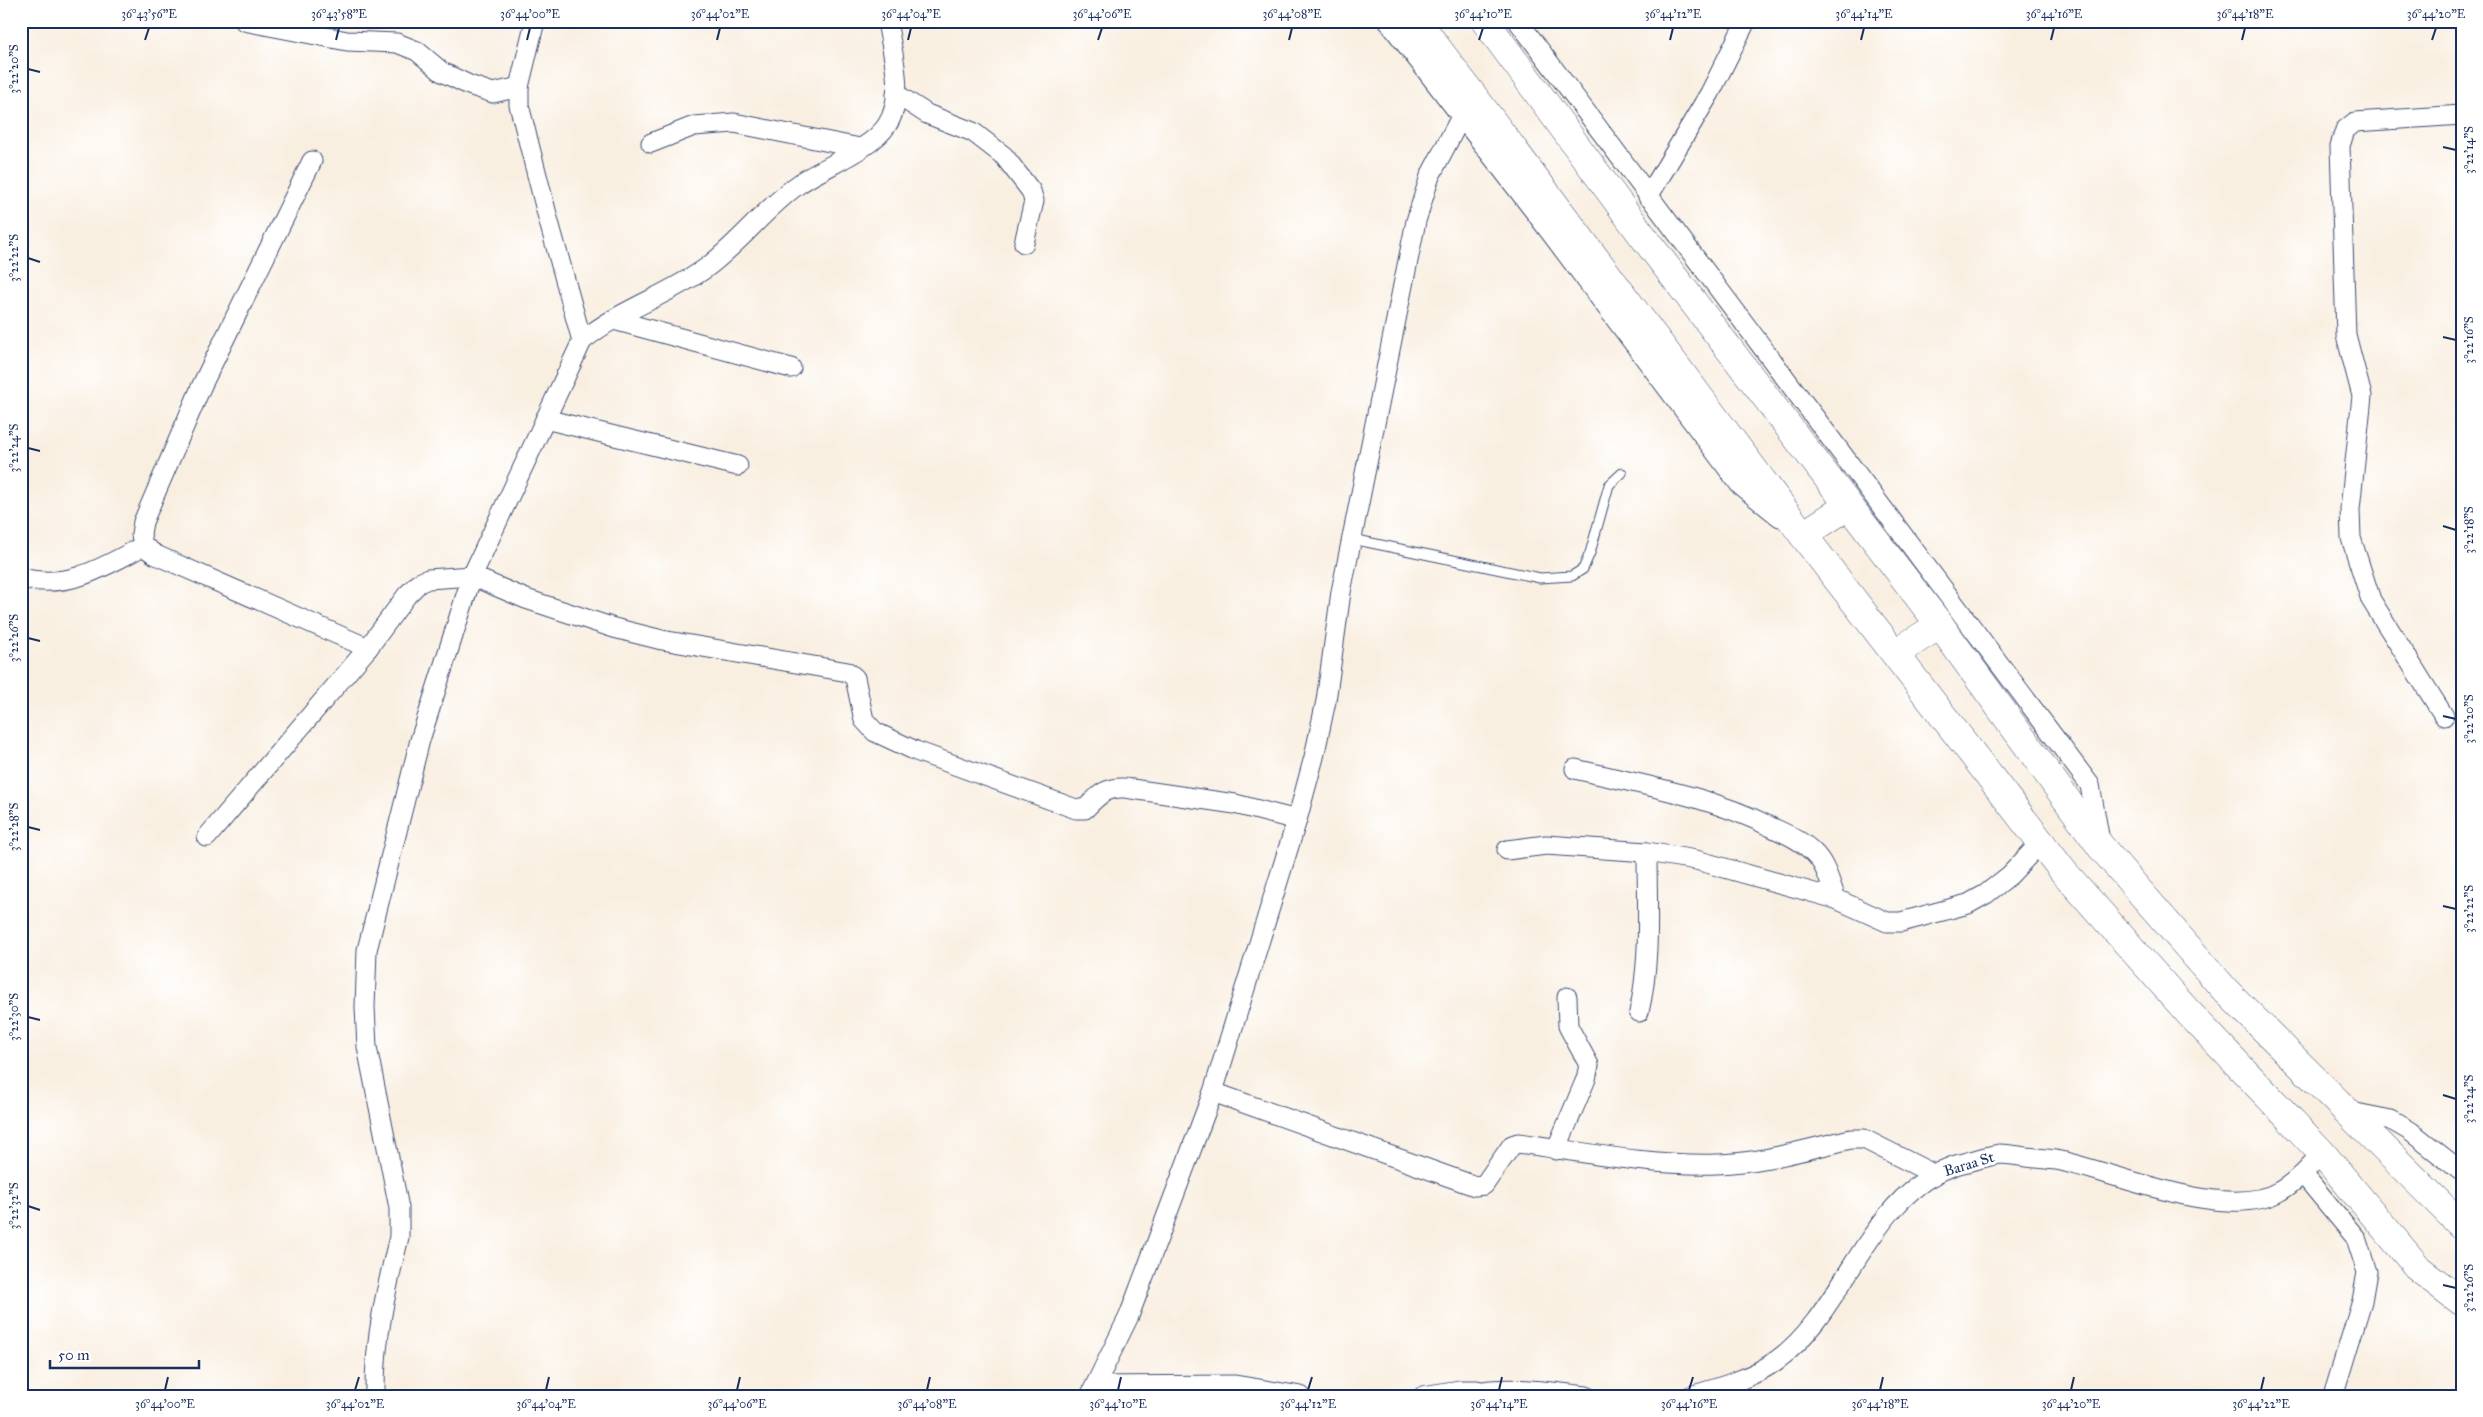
<svg xmlns="http://www.w3.org/2000/svg" width="2483" height="1417" viewBox="0 0 2483 1417" font-family="'IM FELL Great Primer',serif">
  <style>
    .lines { fill: none; stroke-linecap: round; stroke-linejoin: round }
    .lane-casing { stroke: #3c4c72; stroke-width: 11 }
    .street-casing { stroke: #3c4c72; stroke-width: 21 }
    .highway-casing { stroke: #3c4c72; stroke-width: 29 }
    .lane { stroke: #fff; stroke-width: 9 }
    .street { stroke: #fff; stroke-width: 19 }
    .highway { stroke: #fff; stroke-width: 28 }
    .ticks { fill: none; stroke: #1b2f5e; stroke-width: 2 }
    .labels { text-anchor: middle; stroke-width: 5; stroke-linejoin: round; paint-order: stroke }
    .street-label { font-size: 15px; fill: #1b2f5e; stroke: #fff }
    .neatline { fill: none; stroke: #1b2f5e; stroke-width: 2 }
    .ticks-label { font-size: 12px; text-anchor: middle; fill: #1b2f5e }
  </style>
  <rect width="100%" height="100%" fill="#fff"/>
  <filter id="ink" filterUnits="userSpaceOnUse"><feTurbulence type="fractalNoise" baseFrequency=".02" numOctaves="2"/><feDisplacementMap in="SourceGraphic" scale="10" xChannelSelector="R" yChannelSelector="G"/><feConvolveMatrix kernelMatrix="1 2 1 2 8 2 1 2 1" color-interpolation-filters="sRGB"/></filter>
  <filter id="wash" filterUnits="userSpaceOnUse"><feTurbulence type="fractalNoise" baseFrequency=".0096" numOctaves="4" result="noise"/><feDisplacementMap in="SourceGraphic" scale="20" xChannelSelector="R" yChannelSelector="G"/><feGaussianBlur stdDeviation="1.12" result="paint"/><feColorMatrix in="noise" values="0 0 0 0 0 0 0 0 0 0 0 0 0 0 0 0 0 1.4 0 .05"/><feComposite in="paint" operator="in"/></filter>
  <g filter="url(#wash)">
    <rect width="100%" height="100%" fill="#f9efe1"/>
  </g>
  <g filter="url(#ink)">
    <g class="lines">
      <defs>
        <polyline id="lane" points="1352,539 1540,578 1572,576 1583,569 1590,553 1609,485 1622,473"/>
        <g id="street">
          <polyline points="244,21 347,41 397,43 417,51 442,72 469,85 493,93 519,87"/>
          <polyline points="535,21 519,87 519,105 549,222 582,341"/>
          <polyline points="1388,21 1538,216 1740,485 1780,517"/>
          <polyline points="1518,21 2090,785 2100,841"/>
          <polyline points="896,94 927,114 973,132 1004,156 1031,191 1034,201 1024,243"/>
          <polyline points="651,143 694,126 734,123 860,148"/>
          <polyline points="312,161 202,385 143,522 141,534 143,546 156,555 368,648"/>
          <polyline points="1648,197 1710,93 1746,21"/>
          <polyline points="614,320 791,368"/>
          <polyline points="545,419 738,466"/>
          <path d="M21 578C69 590 103 567 143 546"/>
          <polyline points="2444,716 2371,600 2351,538 2350,509 2362,396 2346,335 2340,146 2345,130 2355,122 2462,115"/>
          <path d="M1575 769C1642 785 1710 796 1771 827 1786 834 1801 840 1813 852 1826 864 1830 883 1836 899"/>
          <path d="M207 837 368 648 407 595 419 583 428 579 472 576 526 599 614 628 662 640 848 672 855 678 864 720 875 732 916 751 1076 809H1085C1098 796 1105 787 1125 788L1235 804 1297 820"/>
          <polyline points="1507,850 1546,845 1647,852 1696,860 1836,899 1887,922 1901,922 1968,904 1986,894 2010,875 2041,842"/>
          <path d="M1639 1012C1651 960 1647 906 1647 852"/>
          <path d="M1213 1092 1475 1186 1484 1185 1512 1145 1518 1143C1584 1152 1649 1166 1717 1164 1763 1163 1807 1149 1851 1139H1864L1935 1175"/>
          <polyline points="2346,1111 2391,1120 2410,1131 2462,1172"/>
          <polyline points="1556,1150 1586,1079 1589,1065 1568,1026 1567,997"/>
          <polyline points="2303,1174 2356,1238 2367,1272 2362,1301 2333,1396"/>
          <polyline points="1095,1386 1235,1385 1301,1396"/>
          <path d="M375 1396C374 1341 386 1290 399 1237V1208L367 1047 365 1007 367 950 420 740 472 576 582 341C619 310 667 296 706 268 740 243 765 208 799 184 823 167 872 149 887 125 906 96 892 53 887 21"/>
          <polyline points="1090,1396 1129,1316 1213,1092 1297,820 1314,757 1326,701 1341,592 1416,221 1430,176 1462,115"/>
          <polyline points="1423,1396 1460,1390 1477,1390"/>
          <path d="M1465 1396C1492 1383 1555 1392 1586 1396"/>
          <path d="M1690 1396C1719 1388 1753 1378 1777 1360 1846 1311 1869 1191 1959 1164 1972 1161 1987 1156 2000 1154 2008 1154 2018 1156 2026 1157 2036 1158 2046 1159 2056 1160 2113 1171 2227 1223 2280 1191 2296 1182 2309 1167 2322 1153"/>
        </g>
        <g id="highway">
          <polyline points="1417,21 1803,535 2063,871 2187,1011 2322,1153 2419,1269 2462,1302"/>
          <polyline points="1485,21 1639,231 1940,625 2101,847 2225,990 2462,1226"/>
          <polyline points="1803,535 1848,506"/>
          <polyline points="1895,653 1940,625"/>
        </g>
      </defs>
      <use href="#lane" class="lane-casing"/>
      <use href="#street" class="street-casing"/>
      <use href="#highway" class="highway-casing"/>
      <use href="#lane" class="lane"/>
      <use href="#street" class="street"/>
      <use href="#highway" class="highway"/>
    </g>
  </g>
  <path class="ticks" d="M145 40 149 28M336 40 339 28M527 40 530 28M717 40 720 28M908 40 911 28M1098 40 1102 28M1289 40 1292 28M1479 40 1483 28M1670 40 1673 28M1861 40 1864 28M2051 40 2054 28M2242 40 2245 28M2432 40 2436 28M28 69 40 72M2443 147 2456 150M28 258 40 262M2443 337 2456 340M28 448 40 451M2443 526 2456 530M28 638 40 641M2443 716 2456 719M28 827 40 830M2443 906 2456 909M28 1017 40 1020M2443 1095 2456 1099M28 1206 40 1210M2443 1285 2456 1288M165 1390 168 1377M355 1390 359 1377M546 1390 549 1377M737 1390 740 1377M927 1390 930 1377M1118 1390 1121 1377M1308 1390 1312 1377M1499 1390 1502 1377M1689 1390 1693 1377M1880 1390 1883 1377M2071 1390 2074 1377M2261 1390 2264 1377"/>
  <g class="labels">
    <g class="street-label">
      <text transform="translate(1969 1164) rotate(-17)" y="5">Baraa St</text>
    </g>
  </g>
  <rect width="2483" height="1417" fill="none" stroke="#fff" stroke-width="55"/>
  <path d="M50 1360v8h149v-8" fill="none" stroke="#1b2f5e" stroke-width="2.5"/>
  <text x="58" y="1360" font-size="15" fill="#1b2f5e" stroke="#ffffff" stroke-width="4" paint-order="stroke">50 m</text>
  <rect x="28" y="28" width="2428" height="1362" class="neatline"/>
  <g class="ticks-label">
    <text x="149" y="18">36°43'56"E</text>
    <text x="339" y="18">36°43'58"E</text>
    <text x="530" y="18">36°44'00"E</text>
    <text x="720" y="18">36°44'02"E</text>
    <text x="911" y="18">36°44'04"E</text>
    <text x="1102" y="18">36°44'06"E</text>
    <text x="1292" y="18">36°44'08"E</text>
    <text x="1483" y="18">36°44'10"E</text>
    <text x="1673" y="18">36°44'12"E</text>
    <text x="1864" y="18">36°44'14"E</text>
    <text x="2054" y="18">36°44'16"E</text>
    <text x="2245" y="18">36°44'18"E</text>
    <text x="2436" y="18">36°44'20"E</text>
    <text transform="translate(14 69) rotate(-90)" y="4">3°22'20"S</text>
    <text transform="translate(2469 150) rotate(-90)" y="4">3°22'14"S</text>
    <text transform="translate(14 258) rotate(-90)" y="4">3°22'22"S</text>
    <text transform="translate(2469 340) rotate(-90)" y="4">3°22'16"S</text>
    <text transform="translate(14 448) rotate(-90)" y="4">3°22'24"S</text>
    <text transform="translate(2469 530) rotate(-90)" y="4">3°22'18"S</text>
    <text transform="translate(14 638) rotate(-90)" y="4">3°22'26"S</text>
    <text transform="translate(2469 719) rotate(-90)" y="4">3°22'20"S</text>
    <text transform="translate(14 827) rotate(-90)" y="4">3°22'28"S</text>
    <text transform="translate(2469 909) rotate(-90)" y="4">3°22'22"S</text>
    <text transform="translate(14 1017) rotate(-90)" y="4">3°22'30"S</text>
    <text transform="translate(2469 1099) rotate(-90)" y="4">3°22'24"S</text>
    <text transform="translate(14 1206) rotate(-90)" y="4">3°22'32"S</text>
    <text transform="translate(2469 1288) rotate(-90)" y="4">3°22'26"S</text>
    <text x="165" y="1408">36°44'00"E</text>
    <text x="355" y="1408">36°44'02"E</text>
    <text x="546" y="1408">36°44'04"E</text>
    <text x="737" y="1408">36°44'06"E</text>
    <text x="927" y="1408">36°44'08"E</text>
    <text x="1118" y="1408">36°44'10"E</text>
    <text x="1308" y="1408">36°44'12"E</text>
    <text x="1499" y="1408">36°44'14"E</text>
    <text x="1689" y="1408">36°44'16"E</text>
    <text x="1880" y="1408">36°44'18"E</text>
    <text x="2071" y="1408">36°44'20"E</text>
    <text x="2261" y="1408">36°44'22"E</text>
  </g>
</svg>
